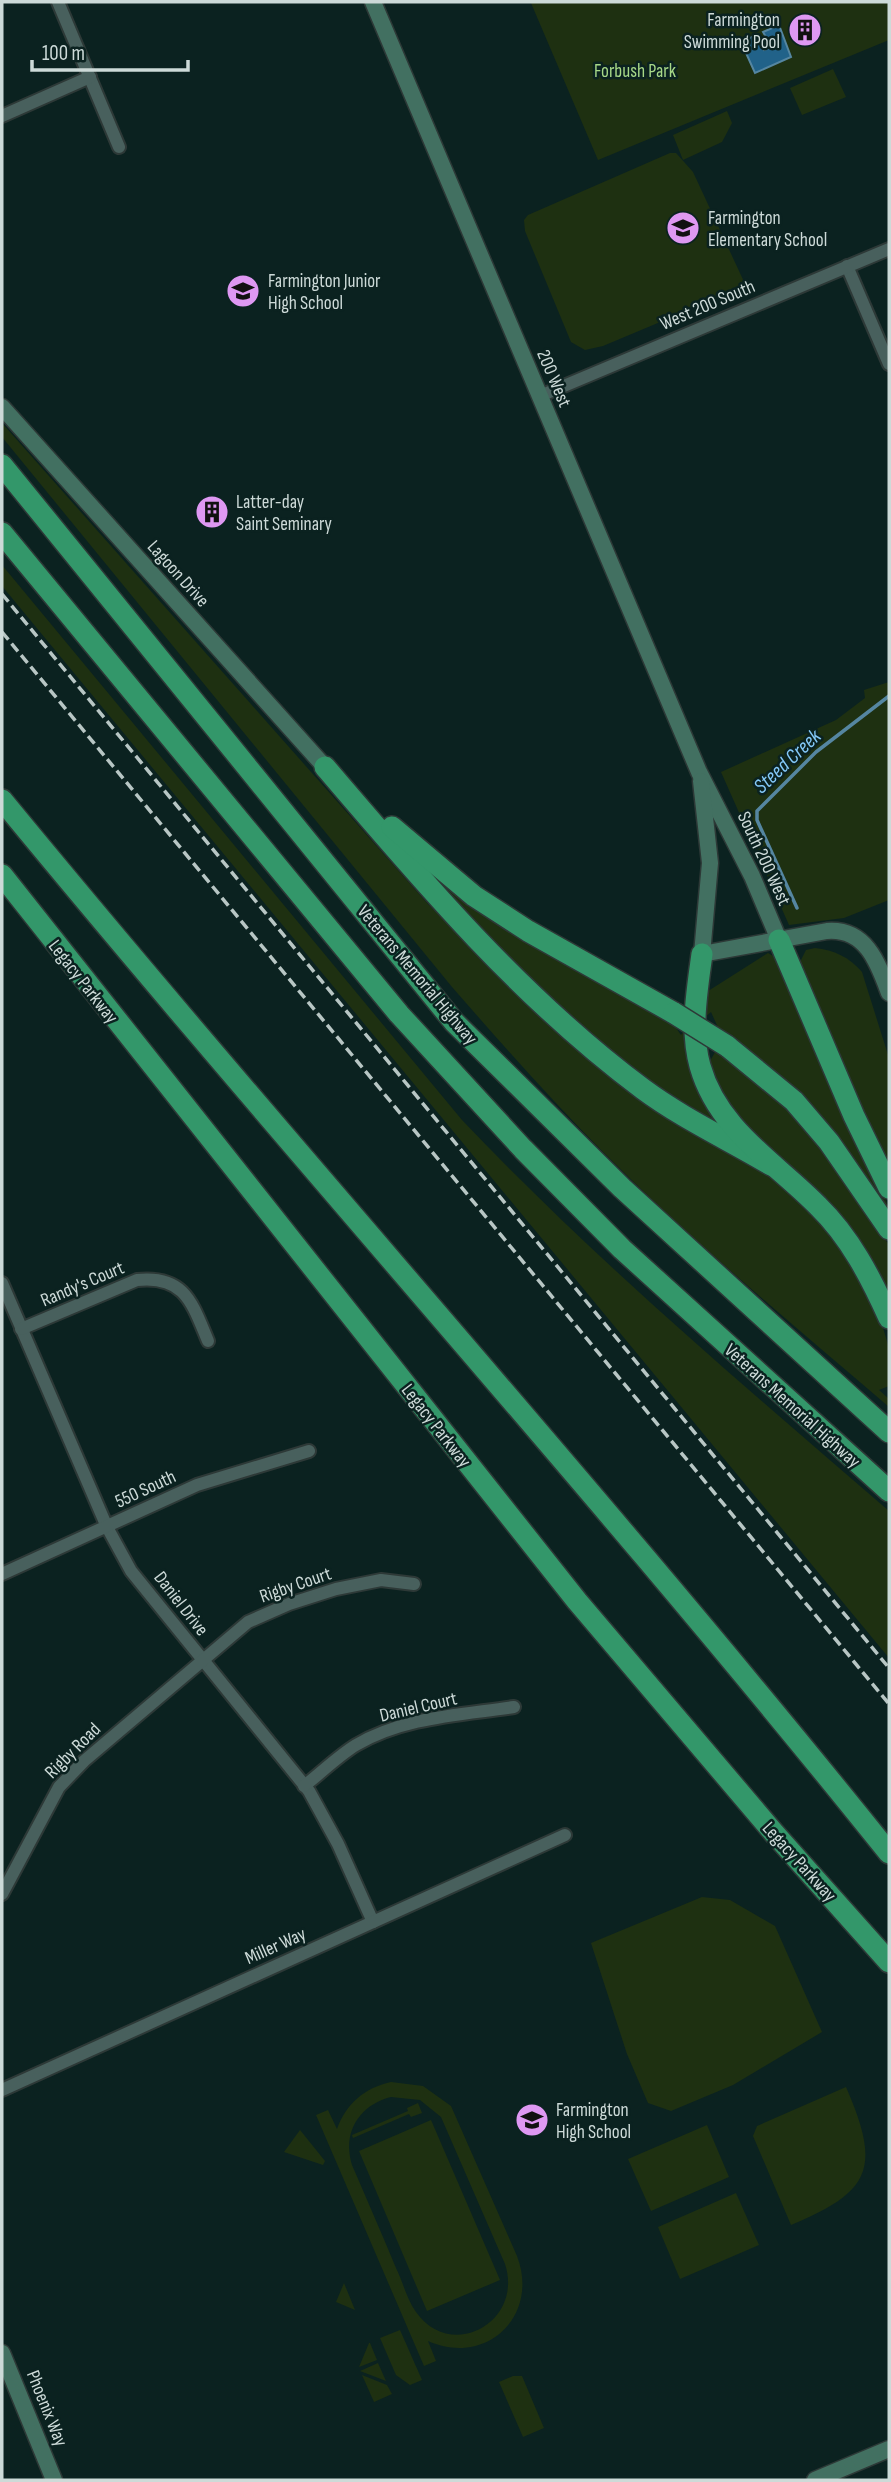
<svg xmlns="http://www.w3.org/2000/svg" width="891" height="2482" viewBox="0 0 891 2482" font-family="'Sofia Sans Condensed',sans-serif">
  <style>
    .green { fill: #1e3011; fill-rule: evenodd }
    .water { fill: #216289; stroke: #5586a1; stroke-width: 2 }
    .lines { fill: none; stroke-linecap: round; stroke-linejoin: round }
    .stream { stroke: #5586a1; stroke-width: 3.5 }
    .street-casing { stroke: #2d3937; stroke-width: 16 }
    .secondary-casing { stroke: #2d3937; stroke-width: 19 }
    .highway-casing { stroke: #2d3937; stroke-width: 24 }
    .street { stroke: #48605d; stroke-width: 12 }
    .secondary { stroke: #427061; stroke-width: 16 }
    .highway { stroke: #33976a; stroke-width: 21 }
    .rail { stroke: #b8c6c4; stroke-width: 3.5; stroke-dasharray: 10 5; stroke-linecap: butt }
    .highway-bridge-casing { stroke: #2d3937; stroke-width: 24; stroke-linecap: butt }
    .highway-bridge { stroke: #33976a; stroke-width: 21 }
    .labels { text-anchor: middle; stroke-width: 5; stroke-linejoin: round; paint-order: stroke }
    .poi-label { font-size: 19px; fill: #cddad8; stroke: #0b2220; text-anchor: start }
    .park-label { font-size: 19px; fill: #a7d887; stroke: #0b2220 }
    .street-label { font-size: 19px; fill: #cddad8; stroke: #0b2220 }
    .water-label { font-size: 21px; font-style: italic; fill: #84c9f8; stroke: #0b2220 }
  </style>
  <rect width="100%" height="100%" fill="#0b2220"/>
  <g class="green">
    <polygon points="535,2 889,2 889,40 598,160 531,3"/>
    <polygon points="833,69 846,97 802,115 790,88"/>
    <polygon points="727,111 732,123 722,142 683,160 673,135"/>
    <polygon points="670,153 676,153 693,172 746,286 603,346 585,350 571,342 525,231 524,220 528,215"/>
    <path d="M2 423 428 904 535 1011 765 1171C821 1217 872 1276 889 1349 891 1360 889 1375 889 1386L879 1390 889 1399V1407C792 1324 693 1242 603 1152 550 1099 501 1043 452 987L2 437Z"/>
    <path d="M2 565 462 1120C595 1260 743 1385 889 1511V1658L2 586Z"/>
    <polygon points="889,682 889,900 844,918 789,925 721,772 836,720 865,698 864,690"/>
    <polygon points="389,835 669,1018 681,1035 686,1028 726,1129 638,1073 557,1012"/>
    <path d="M815 948C834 950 849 957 862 972L889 1058V1178L799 964 806 950Z"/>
    <polygon points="768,953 775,957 889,1208 889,1220 796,1093 752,1053 720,1032 711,1012 704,1018 705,993"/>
    <polygon points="718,1047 796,1117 840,1172 889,1245 889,1297 740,1120 706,1068"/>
    <polygon points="702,1897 730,1900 775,1926 822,2032 733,2085 671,2111 648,2103 627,2054 591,1943"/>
    <path d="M391 2082 423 2086 451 2106 517 2256C540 2316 486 2367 428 2341L436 2361 424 2366 316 2115 328 2110 337 2129C346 2104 364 2088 391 2082ZM391 2097 420 2100 441 2117 505 2264C524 2322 451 2362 416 2312 407 2300 403 2282 396 2268 382 2234 367 2200 352 2165 342 2133 359 2105 391 2097Z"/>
    <path d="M846 2087C881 2168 872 2191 791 2225L753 2136 757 2126Z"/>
    <polygon points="418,2103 422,2113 411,2117 409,2114 353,2138 352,2135 408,2111 407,2108"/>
    <polygon points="431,2120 500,2280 427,2311 359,2151"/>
    <polygon points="707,2125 729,2177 651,2211 628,2159"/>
    <polygon points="300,2130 325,2161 323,2165 284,2152"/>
    <polygon points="736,2193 759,2245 680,2279 658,2227"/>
    <polygon points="344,2283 355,2310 336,2302"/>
    <polygon points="400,2330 422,2380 410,2385 396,2375 380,2338"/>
    <polygon points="370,2343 377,2360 359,2367 369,2343"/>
    <polygon points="378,2363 386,2381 360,2371"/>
    <polygon points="362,2375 387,2385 392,2394 374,2402"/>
    <polygon points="513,2376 522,2376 544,2428 523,2437 499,2382"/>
  </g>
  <polygon class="water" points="779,25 791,57 755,73 741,42 756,35 764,50 772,47 763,32"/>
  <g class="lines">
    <polyline class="stream" points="797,908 757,820 757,811 816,752 889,696"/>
    <defs>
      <g id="street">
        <polyline points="58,2 119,147"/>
        <polyline points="2,116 90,77"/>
        <polyline points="847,266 889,364"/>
        <polyline points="540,396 889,249"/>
        <polyline points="2,1283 107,1527 131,1571 309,1791 338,1844 373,1922"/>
        <path d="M21 1329 137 1280C185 1275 192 1303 208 1341"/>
        <polyline points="2,1574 197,1485 309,1451"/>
        <path d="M304 1786C321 1773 338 1756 356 1745 403 1717 461 1715 514 1707"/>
        <polyline points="2,1894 59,1787 84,1761 248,1622 289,1604 336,1589 381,1580 414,1584"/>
        <polyline points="2,2090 565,1835"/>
      </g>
      <g id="secondary">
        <polyline points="373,2 699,772 752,876 779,940"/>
        <polyline points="2,407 325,767"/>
        <path d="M701 781 710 863 702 954 827 931C866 928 878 963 889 993"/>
        <polyline points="2,2353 54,2480"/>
        <polyline points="815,2480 889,2449"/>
      </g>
      <g id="highway">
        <polyline points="2,465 454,1022 622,1188 889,1432"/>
        <polyline points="2,533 399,1014 523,1149 622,1249 889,1491"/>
        <path d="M325 767C422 881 522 999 643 1089 682 1118 729 1140 771 1165"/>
        <path d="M2 800C294 1155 602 1495 889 1853"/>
        <polyline points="392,827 474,896 528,931 674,1013"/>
        <polyline points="2,875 577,1601 774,1833 889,1962"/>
        <polyline points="779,940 854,1116 889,1188"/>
        <path d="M702 954C697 991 690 1030 700 1066 718 1130 775 1162 818 1206 850 1237 871 1278 889 1318"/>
        <polyline points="727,1046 794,1101 829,1142 889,1229"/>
      </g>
    </defs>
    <use href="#street" class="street-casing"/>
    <use href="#secondary" class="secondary-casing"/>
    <use href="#highway" class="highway-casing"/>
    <use href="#street" class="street"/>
    <use href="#secondary" class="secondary"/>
    <use href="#highway" class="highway"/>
    <g class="rail">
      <polyline points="2,594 889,1668"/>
      <polyline points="2,632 889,1704"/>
    </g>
    <defs>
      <polyline id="highway-bridge" points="674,1013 727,1046"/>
    </defs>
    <use href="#highway-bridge" class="highway-bridge-casing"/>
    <use href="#highway-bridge" class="highway-bridge"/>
  </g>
  <defs>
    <symbol id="building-disc" viewBox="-11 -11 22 22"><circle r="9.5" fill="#de98f2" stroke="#0b2220"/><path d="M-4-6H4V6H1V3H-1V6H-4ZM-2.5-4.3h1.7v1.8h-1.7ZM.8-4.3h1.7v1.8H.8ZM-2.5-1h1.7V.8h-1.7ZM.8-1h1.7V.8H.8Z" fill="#111"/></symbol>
    <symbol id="school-disc" viewBox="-11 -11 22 22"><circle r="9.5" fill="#de98f2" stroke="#0b2220"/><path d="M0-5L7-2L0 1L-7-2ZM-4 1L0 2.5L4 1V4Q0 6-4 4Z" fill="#111"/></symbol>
  </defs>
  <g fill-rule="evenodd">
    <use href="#building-disc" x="786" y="11" width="38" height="38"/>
    <use href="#school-disc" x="664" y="209" width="38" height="38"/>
    <use href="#school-disc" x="224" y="272" width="38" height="38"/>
    <use href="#building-disc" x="193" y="493" width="38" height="38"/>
    <use href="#school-disc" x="513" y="2101" width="38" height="38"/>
  </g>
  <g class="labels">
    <g class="poi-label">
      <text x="780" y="26" text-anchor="end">Farmington<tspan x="780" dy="22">Swimming Pool</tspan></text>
      <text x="708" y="224">Farmington<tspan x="708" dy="22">Elementary School</tspan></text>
      <text x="268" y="287">Farmington Junior<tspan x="268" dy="22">High School</tspan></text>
      <text x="236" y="508">Latter-day<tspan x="236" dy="22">Saint Seminary</tspan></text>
      <text x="556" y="2116">Farmington<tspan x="556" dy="22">High School</tspan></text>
    </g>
    <g class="park-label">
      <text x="635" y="77">Forbush Park</text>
    </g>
    <g class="street-label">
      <text transform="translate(707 304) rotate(-23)" y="7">West 200 South</text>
      <text transform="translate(555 378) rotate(67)" y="7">200 West</text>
      <text transform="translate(179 573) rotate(48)" y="7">Lagoon Drive</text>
      <text transform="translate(765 858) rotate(65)" y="7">South 200 West</text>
      <text transform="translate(418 974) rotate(50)" y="7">Veterans Memorial Highway</text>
      <text transform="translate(84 981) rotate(52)" y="7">Legacy Parkway</text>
      <text transform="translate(82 1283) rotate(-23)" y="7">Randy's Court</text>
      <text transform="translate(793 1405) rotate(42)" y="7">Veterans Memorial Highway</text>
      <text transform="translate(437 1425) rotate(52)" y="7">Legacy Parkway</text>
      <text transform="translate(145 1488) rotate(-25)" y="7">550 South</text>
      <text transform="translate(295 1584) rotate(-19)" y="7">Rigby Court</text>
      <text transform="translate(182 1603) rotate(52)" y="7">Daniel Drive</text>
      <text transform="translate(418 1706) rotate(-13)" y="7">Daniel Court</text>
      <text transform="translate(72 1750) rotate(-45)" y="7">Rigby Road</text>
      <text transform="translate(800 1861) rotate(48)" y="7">Legacy Parkway</text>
      <text transform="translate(275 1945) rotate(-24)" y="7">Miller Way</text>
      <text transform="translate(48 2408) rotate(68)" y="7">Phoenix Way</text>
    </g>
    <g class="water-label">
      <text transform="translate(787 761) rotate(-43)" y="7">Steed Creek</text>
    </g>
  </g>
  <rect width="891" height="2482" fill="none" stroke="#cddad8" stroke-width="7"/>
  <path d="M32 60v10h156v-10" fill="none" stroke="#cddad8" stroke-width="3.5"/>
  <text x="42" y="60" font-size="21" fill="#cddad8" stroke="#0b2220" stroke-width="5" paint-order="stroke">100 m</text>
</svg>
